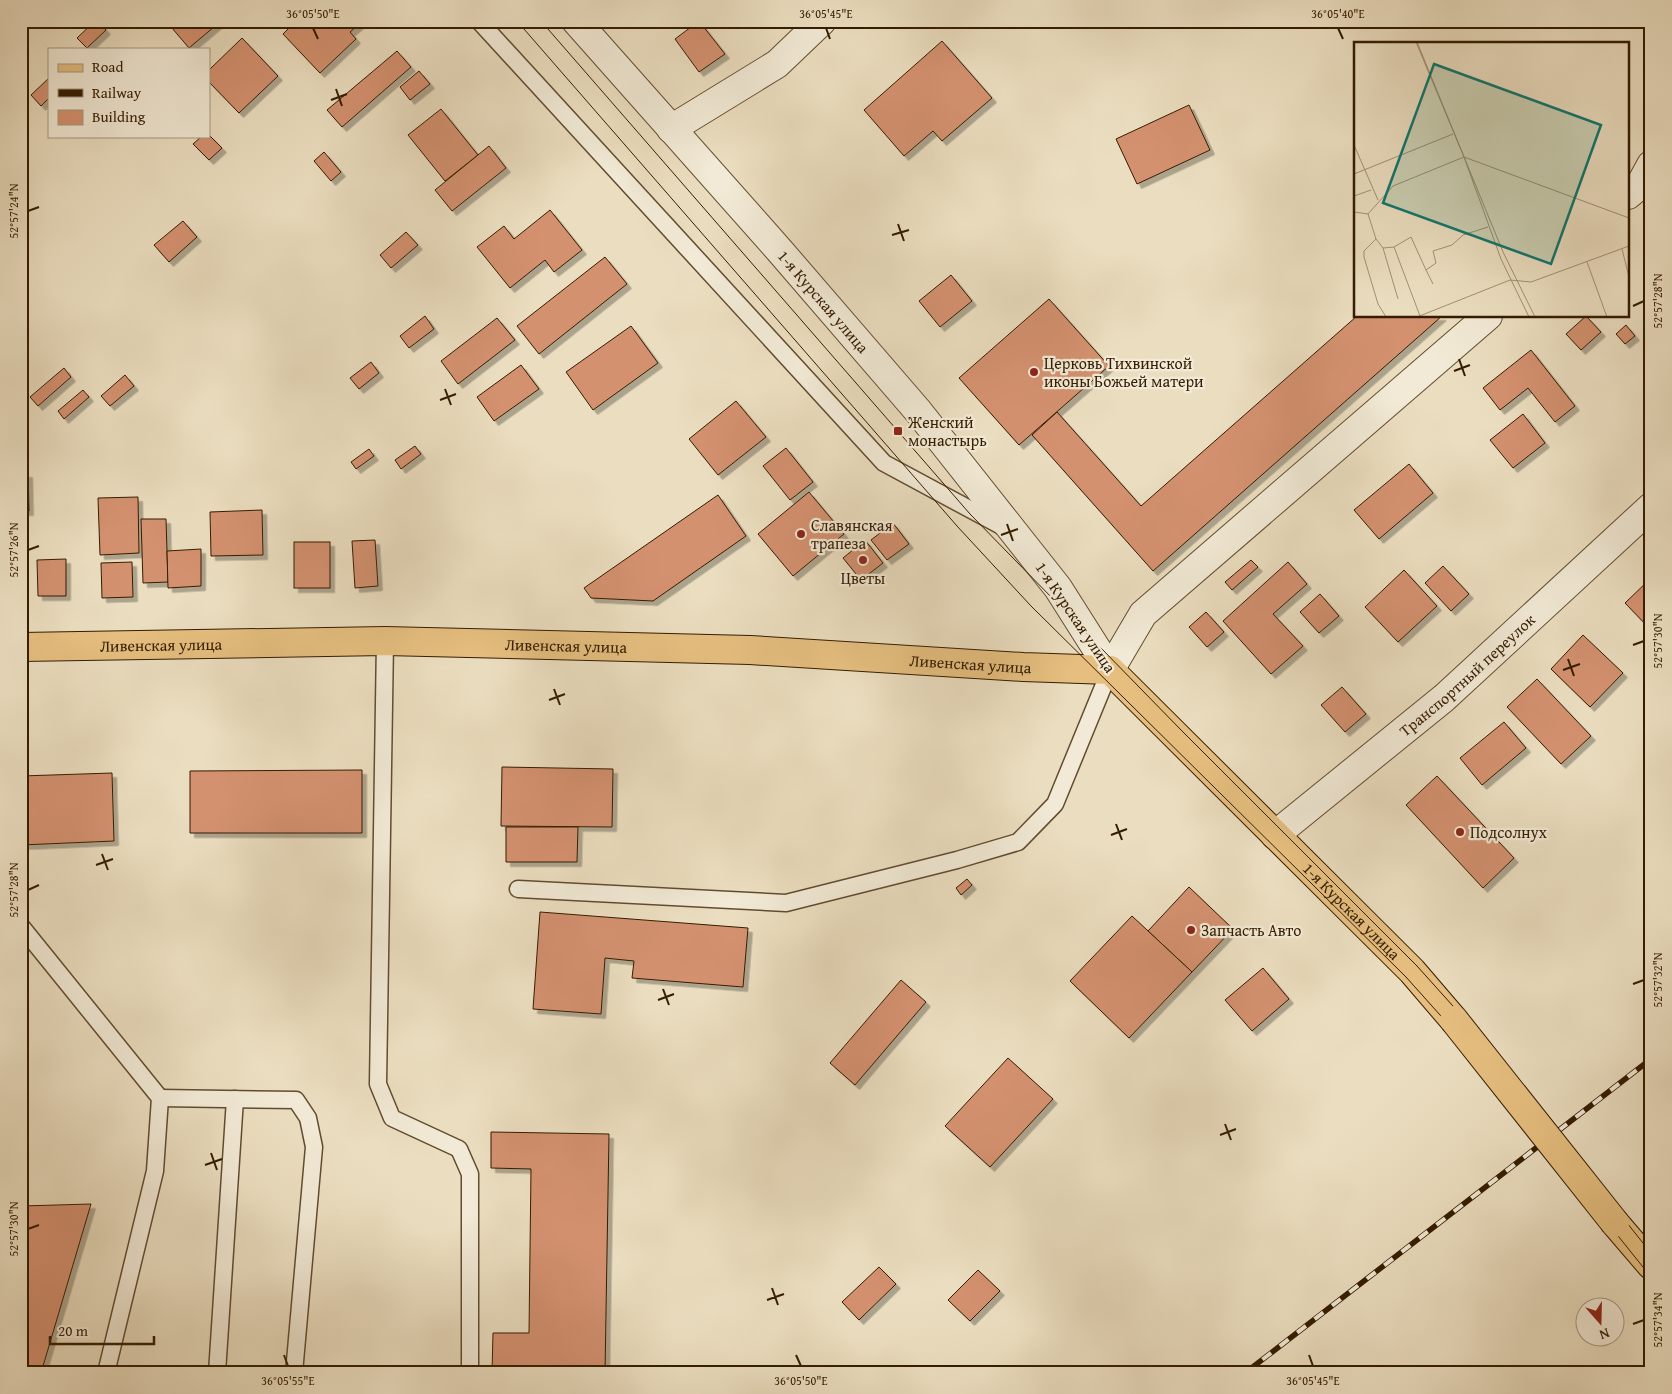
<svg xmlns="http://www.w3.org/2000/svg" width="1672" height="1394" viewBox="0 0 1672 1394" font-family="'Gentium Book Plus',serif">
  <style>
    .building { fill: #d4916f; stroke: #341c00; filter: url(#shadow) }
    .lines { fill: none; stroke-linecap: round; stroke-linejoin: round }
    .service-casing { stroke: #624c30; stroke-width: 19 }
    .minor-casing { stroke: #624c30; stroke-width: 30 }
    .tertiary-casing { stroke: #624c30; stroke-width: 30 }
    .primary-casing { stroke: #341c00; stroke-width: 30 }
    .service { stroke: #f2ead6; stroke-width: 16 }
    .minor { stroke: #f2ead6; stroke-width: 28 }
    .tertiary { stroke: #f2ead6; stroke-width: 28 }
    .primary { stroke: #e6bf80; stroke-width: 28 }
    .tram { stroke: #341c00; stroke-width: 1 }
    .rail-casing { stroke: #341c00; stroke-width: 5.5 }
    .rail { stroke: #f2ead6; stroke-width: 4; stroke-dasharray: 11; stroke-linecap: butt }
    .primary-bridge-casing { stroke: #341c00; stroke-width: 30; stroke-linecap: butt }
    .primary-bridge { stroke: #e6bf80; stroke-width: 28 }
    .ticks { fill: none; stroke: #341c00; stroke-width: 2 }
    .poi-dot { fill: #8f2418; stroke: #f2ead6; stroke-width: 2 }
    .labels { text-anchor: middle; stroke-width: 4.5; stroke-linejoin: round; paint-order: stroke }
    .street-label { font-size: 16px; fill: #341c00; stroke: #f2ead6 }
    .poi-label { font-size: 16px; fill: #341c00; stroke: #f2ead6; text-anchor: start }
    .inset-road { fill: none; stroke: #a29073; stroke-width: 1 }
    .view { fill: #0f766e; fill-opacity: 0.15; stroke: #0f766e; stroke-width: 2.5 }
    .inset-edge { fill: none; stroke: #341c00; stroke-width: 2.5 }
    .neatline { fill: none; stroke: #341c00; stroke-width: 2 }
    .ticks-label { font-size: 12px; text-anchor: middle; fill: #341c00 }
  </style>
  <defs>
    <filter id="shadow"><feDropShadow dx="4.5" dy="4.5" stdDeviation="0" flood-color="#0004"/></filter>
  </defs>
  <rect width="100%" height="100%" fill="#ebdec0"/>
  <filter id="stains"><feTurbulence type="fractalNoise" baseFrequency=".004" numOctaves="4"/><feColorMatrix values="0 0 0 0 .2 0 0 0 0 .09 0 0 0 0 .02 0 0 0 .5 -.17"/></filter>
  <radialGradient id="worn" r=".72"><stop offset=".6" stop-color="#630" stop-opacity="0"/><stop offset="1" stop-color="#630" stop-opacity=".3"/></radialGradient>
  <g class="building">
    <polygon points="95,21 98,21 106,30 87,48 77,38"/>
    <polygon points="166,21 221,21 189,48"/>
    <polygon points="296,21 363,21 350,32 356,39 320,73 283,34"/>
    <polygon points="699,21 725,54 699,72 675,39"/>
    <polygon points="242,38 278,76 239,113 209,82 209,70"/>
    <polygon points="942,41 992,98 942,141 933,131 904,156 864,110"/>
    <polygon points="397,51 411,67 342,127 327,110"/>
    <polygon points="419,71 430,84 410,100 400,87"/>
    <polygon points="49,78 49,98 41,106 31,95"/>
    <polygon points="1189,105 1210,150 1137,184 1116,139"/>
    <polygon points="441,109 478,155 445,181 408,135"/>
    <polygon points="209,135 222,148 209,160 193,144 202,136"/>
    <polygon points="489,146 506,168 452,211 435,190"/>
    <polygon points="324,152 341,172 331,181 314,161"/>
    <polygon points="550,210 582,250 554,272 545,260 510,288 477,247 504,226 514,239"/>
    <polygon points="183,221 197,237 169,262 154,245"/>
    <polygon points="406,232 418,245 391,268 380,255"/>
    <polygon points="605,257 627,284 539,354 517,326"/>
    <polygon points="951,275 972,301 940,327 919,301"/>
    <polygon points="1049,299 1109,366 1019,445 959,378"/>
    <polygon points="425,316 434,329 409,348 400,336"/>
    <polygon points="1357,316 1442,316 1153,571 1032,435 1057,412 1141,506"/>
    <polygon points="1586,316 1601,332 1581,350 1566,334"/>
    <polygon points="497,318 515,340 458,384 441,361"/>
    <polygon points="1626,325 1635,336 1625,344 1616,334"/>
    <polygon points="631,326 658,363 593,410 566,372"/>
    <polygon points="1531,350 1575,406 1555,422 1528,388 1500,410 1483,388"/>
    <polygon points="371,362 379,373 359,389 350,378"/>
    <polygon points="521,365 539,389 494,421 477,397"/>
    <polygon points="64,368 71,377 38,406 30,397"/>
    <polygon points="125,375 134,386 110,406 101,396"/>
    <polygon points="83,390 89,397 64,419 58,411"/>
    <polygon points="736,401 766,437 718,475 689,439"/>
    <polygon points="1523,414 1545,443 1513,468 1490,440"/>
    <polygon points="415,446 421,454 401,469 395,460"/>
    <polygon points="786,448 813,482 790,500 763,466"/>
    <polygon points="369,449 374,456 356,469 351,462"/>
    <polygon points="1409,464 1433,493 1379,539 1354,510"/>
    <polygon points="21,473 28,473 29,511 21,511"/>
    <polygon points="809,492 844,534 793,576 758,534"/>
    <polygon points="718,495 746,536 653,601 591,598 584,588"/>
    <polygon points="138,497 139,553 100,555 98,498"/>
    <polygon points="262,510 263,555 211,556 210,512"/>
    <polygon points="141,519 166,519 168,582 143,583"/>
    <polygon points="893,523 909,544 887,560 871,540"/>
    <polygon points="375,540 378,586 355,588 352,541"/>
    <polygon points="865,540 883,563 861,580 843,558"/>
    <rect x="294" y="542" width="36" height="46"/>
    <polygon points="201,549 201,586 168,588 167,551"/>
    <polygon points="66,559 66,596 38,596 37,560"/>
    <polygon points="1251,560 1258,567 1232,590 1225,582"/>
    <polygon points="132,562 133,597 102,598 101,563"/>
    <polygon points="1288,562 1307,584 1273,614 1303,646 1271,674 1223,621"/>
    <polygon points="1443,566 1469,594 1451,611 1425,583"/>
    <polygon points="1404,570 1437,606 1398,642 1365,607"/>
    <polygon points="1651,578 1651,630 1625,603"/>
    <polygon points="1320,594 1339,616 1319,633 1300,612"/>
    <polygon points="1206,612 1224,632 1207,647 1189,627"/>
    <polygon points="1583,635 1623,673 1590,707 1551,669"/>
    <polygon points="1537,679 1591,736 1561,764 1507,707"/>
    <polygon points="1342,687 1366,714 1345,732 1321,705"/>
    <polygon points="1504,722 1526,748 1482,785 1460,758"/>
    <polygon points="502,767 613,769 612,827 501,826"/>
    <polygon points="362,770 362,833 190,833 190,771"/>
    <polygon points="112,773 114,841 21,845 21,776"/>
    <polygon points="1437,776 1514,858 1483,888 1406,805"/>
    <polygon points="506,827 578,827 577,862 506,862"/>
    <polygon points="967,879 972,885 961,895 956,888"/>
    <polygon points="1189,887 1233,929 1192,972 1148,931"/>
    <polygon points="540,912 748,928 743,987 632,978 634,961 605,958 601,1014 533,1009"/>
    <polygon points="1132,916 1192,972 1129,1038 1070,981"/>
    <polygon points="1263,968 1289,999 1252,1031 1225,1000"/>
    <polygon points="901,980 926,1002 855,1085 830,1063"/>
    <polygon points="1008,1058 1053,1099 990,1167 945,1126"/>
    <polygon points="491,1132 609,1134 605,1373 492,1372 493,1333 529,1333 531,1169 491,1168"/>
    <polygon points="91,1204 41,1373 21,1373 21,1206"/>
    <polygon points="879,1267 896,1284 859,1320 842,1302"/>
    <polygon points="978,1270 1000,1291 970,1321 948,1300"/>
  </g>
  <g class="lines">
    <defs>
      <g id="service">
        <polyline points="479,21 884,463 1003,527"/>
        <polyline points="385,641 378,1084 392,1118 459,1149 470,1174 470,1373"/>
        <polyline points="518,889 786,903 957,860 1018,842 1055,804 1110,670"/>
        <polyline points="21,926 160,1098 155,1171 106,1373"/>
        <polyline points="160,1098 296,1100 308,1118 314,1147 294,1373"/>
        <polyline points="217,1373 235,1099"/>
      </g>
      <g id="minor">
        <polyline points="671,129 777,64 822,21"/>
        <polyline points="1628,195 1640,185 1651,165"/>
        <polyline points="1110,670 1143,614 1488,316"/>
        <path id="s1" d="M1275 835 1444 698 1651 507"/>
      </g>
      <g id="tertiary">
        <path id="s2" d="M576 21 780 251 918 411 1058 588 1110 670"/>
      </g>
      <g id="primary">
        <path id="s3" d="M21 647 385 641 750 650 1023 667 1110 670 1412 971 1454 1020"/>
        <polyline points="1615,1223 1651,1265"/>
      </g>
    </defs>
    <use href="#service" class="service-casing"/>
    <use href="#minor" class="minor-casing"/>
    <use href="#tertiary" class="tertiary-casing"/>
    <use href="#primary" class="primary-casing"/>
    <use href="#service" class="service"/>
    <use href="#minor" class="minor"/>
    <use href="#tertiary" class="tertiary"/>
    <use href="#primary" class="primary"/>
    <g class="tram">
      <polyline points="517,21 957,526 1031,606 1406,977 1449,1025 1651,1277"/>
      <polyline points="541,21 970,514 1183,732 1417,966 1461,1015 1651,1253"/>
    </g>
    <defs>
      <polyline id="rail" points="1245,1373 1651,1059"/>
    </defs>
    <use href="#rail" class="rail-casing"/>
    <use href="#rail" class="rail"/>
    <defs>
      <polyline id="primary-bridge" points="1454,1020 1615,1223"/>
    </defs>
    <use href="#primary-bridge" class="primary-bridge-casing"/>
    <use href="#primary-bridge" class="primary-bridge"/>
  </g>
  <path class="ticks" d="M313 28 318 39M826 28 830 39M1338 28 1343 39M336 89 342 106M331 100 347 94M28 211 39 207M898 224 904 241M892 235 909 230M1633 306 1644 301M1459 359 1465 376M1454 371 1470 365M445 389 451 405M440 400 456 394M1007 524 1013 541M1001 535 1018 529M28 550 39 546M1633 645 1644 641M1568 659 1574 676M1563 670 1580 664M554 689 560 705M549 700 565 694M1116 824 1122 840M1111 835 1127 829M102 854 108 870M96 865 113 859M28 890 39 885M1633 984 1644 980M663 989 669 1005M658 1000 674 994M1225 1124 1231 1140M1220 1135 1236 1129M211 1153 217 1170M205 1165 222 1159M28 1229 39 1225M772 1288 778 1305M767 1300 784 1294M1633 1324 1644 1320M284 1355 288 1366M796 1355 801 1366M1309 1355 1313 1366"/>
  <g class="poi-dot">
    <circle cx="1034" cy="372" r="5"/>
    <rect x="893" y="426" width="10" height="10" rx="2.5"/>
    <circle cx="801" cy="534" r="5"/>
    <circle cx="863" cy="560" r="5"/>
    <circle cx="1460" cy="832" r="5"/>
    <circle cx="1191" cy="930" r="5"/>
  </g>
  <g class="labels">
    <g class="street-label">
      <text dy="6" stroke="none"><textPath href="#s2" startOffset="374">1-я Курская улица</textPath></text>
      <text transform="translate(1076 617) rotate(56)" y="6">1-я Курская улица</text>
      <text dy="6" stroke="none"><textPath href="#s3" startOffset="140">Ливенская улица</textPath></text>
      <text dy="6" stroke="none"><textPath href="#s3" startOffset="545">Ливенская улица</textPath></text>
      <text dy="6" stroke="none"><textPath href="#s3" startOffset="950">Ливенская улица</textPath></text>
      <text dy="6" stroke="none"><textPath href="#s1" startOffset="250">Транспортный переулок</textPath></text>
      <text dy="6" stroke="none"><textPath href="#s3" startOffset="1431">1-я Курская улица</textPath></text>
    </g>
    <g class="poi-label">
      <text x="1044" y="369">Церковь Тихвинской<tspan x="1044" dy="18">иконы Божьей матери</tspan></text>
      <text x="908" y="428">Женский<tspan x="908" dy="18">монастырь</tspan></text>
      <text x="811" y="531">Славянская<tspan x="811" dy="18">трапеза</tspan></text>
      <text x="863" y="584" text-anchor="middle">Цветы</text>
      <text x="1470" y="838">Подсолнух</text>
      <text x="1201" y="936">Запчасть Авто</text>
    </g>
  </g>
  <g transform="translate(1354 42)">
    <rect width="275" height="275" fill="#ebdec0"/>
    <path class="inset-road" d="M62 0 110 115 275 176M63 0 149 210 181 275M0 103 24 158M0 132 99 92M0 154 17 148M0 170 14 172 39 144 110 115 147 217 175 275M14 172 22 197 10 209V215L24 262 32 275M22 197 29 206 40 205 66 274M40 205 57 195 72 228M29 206 44 257M268 207 275 235M233 220 253 275M79 242 72 228 82 221 79 209 98 203 109 193 134 185M63 275 156 238 177 240 275 204"/>
    <path class="view" d="M80 22 247 83 197 222 29 161Z"/>
    <rect width="275" height="275" class="inset-edge"/>
  </g>
  <rect width="1672" height="1394" fill="none" stroke="#ebdec0" stroke-width="55"/>
  <rect x="48" y="48" width="162" height="90" fill="#f2ead6" stroke="#a69880"/>
  <rect x="58" y="64" width="25" height="8" fill="#e6bf80" stroke="#a69880"/>
  <text x="92" y="72" font-size="15" fill="#341c00">Road</text>
  <rect x="58" y="89" width="25" height="8" fill="#341c00" stroke="#a69880"/>
  <text x="92" y="98" font-size="15" fill="#341c00">Railway</text>
  <rect x="58" y="110" width="25" height="15" fill="#d4916f" stroke="#a69880"/>
  <text x="92" y="122" font-size="15" fill="#341c00">Building</text>
  <g transform="translate(1600 1322) rotate(160)"><circle r="24" fill="#f2ead6" stroke="#a69880"/>
  <path d="M0-4L9 19L0 12L-9 19Z" fill="#8f2418"/>
  <text y="-8" font-size="14" font-weight="bold" text-anchor="middle" fill="#341c00">N</text>
  </g>
  <path d="M50 1336v8h104v-8" fill="none" stroke="#341c00" stroke-width="2.5"/>
  <text x="58" y="1336" font-size="15" fill="#341c00" stroke="#f2ead6" stroke-width="4" paint-order="stroke">20 m</text>
  <rect x="28" y="28" width="1616" height="1338" class="neatline"/>
  <g class="ticks-label">
    <text x="313" y="18">36°05'50"E</text>
    <text x="826" y="18">36°05'45"E</text>
    <text x="1338" y="18">36°05'40"E</text>
    <text transform="translate(14 211) rotate(-90)" y="4">52°57'24"N</text>
    <text transform="translate(1658 301) rotate(-90)" y="4">52°57'28"N</text>
    <text transform="translate(14 550) rotate(-90)" y="4">52°57'26"N</text>
    <text transform="translate(1658 641) rotate(-90)" y="4">52°57'30"N</text>
    <text transform="translate(14 890) rotate(-90)" y="4">52°57'28"N</text>
    <text transform="translate(1658 980) rotate(-90)" y="4">52°57'32"N</text>
    <text transform="translate(14 1229) rotate(-90)" y="4">52°57'30"N</text>
    <text transform="translate(1658 1320) rotate(-90)" y="4">52°57'34"N</text>
    <text x="288" y="1385">36°05'55"E</text>
    <text x="801" y="1385">36°05'50"E</text>
    <text x="1313" y="1385">36°05'45"E</text>
  </g>
  <rect width="100%" height="100%" filter="url(#stains)"/>
  <rect width="100%" height="100%" fill="url(#worn)"/>
</svg>
